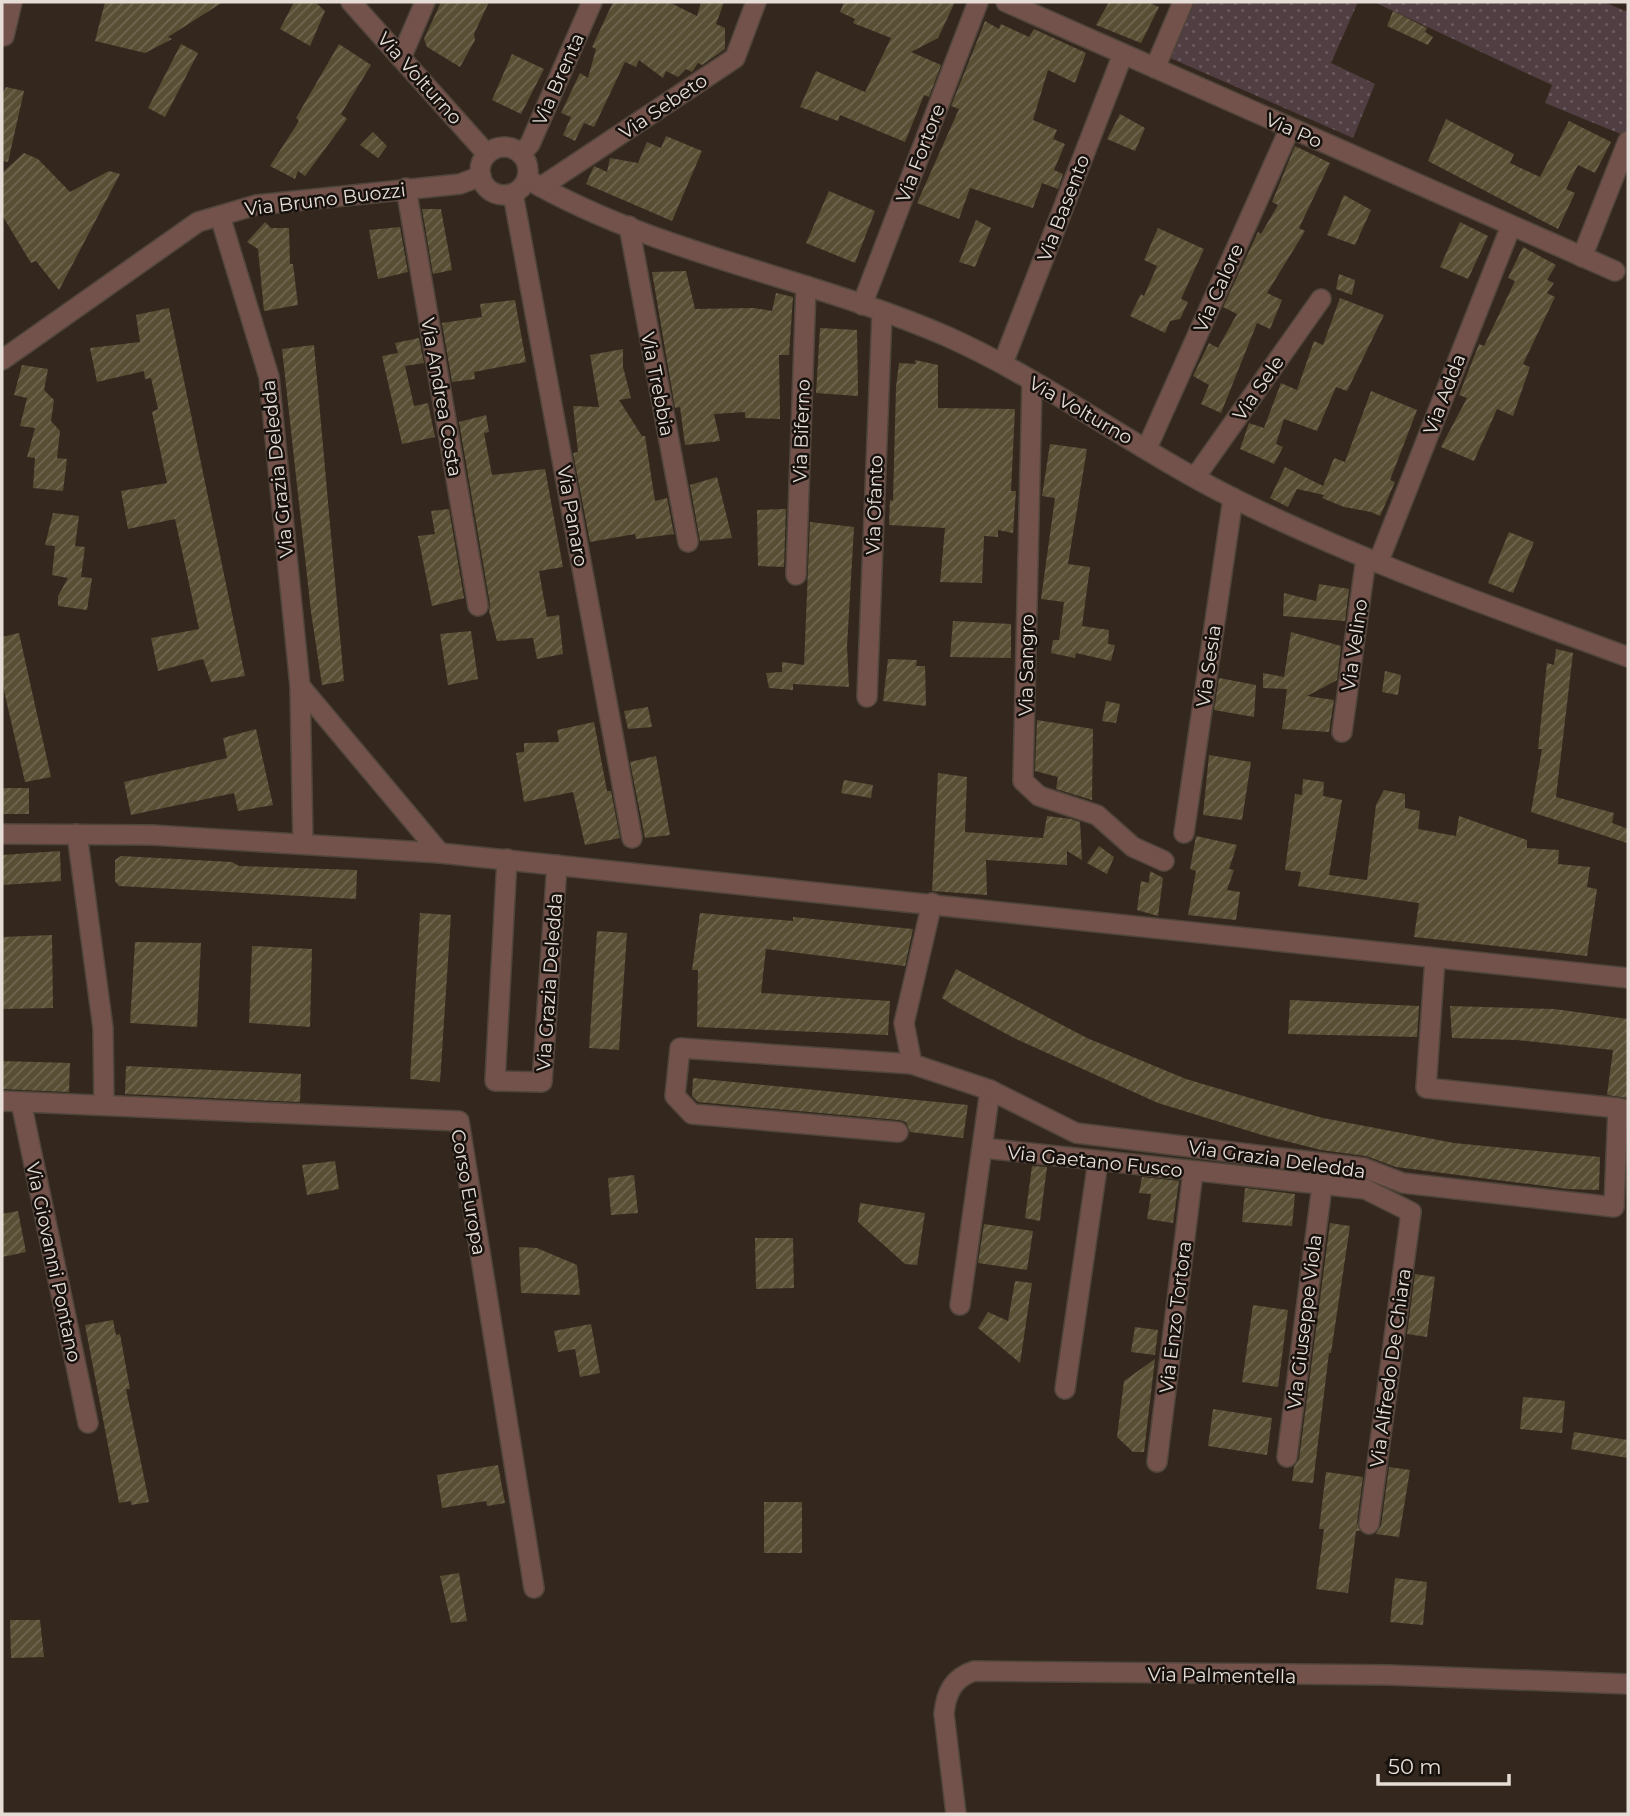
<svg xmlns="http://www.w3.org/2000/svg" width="1630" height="1816" viewBox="0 0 1630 1816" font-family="Montserrat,sans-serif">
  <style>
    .grass { fill: url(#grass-dots) }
    .building { fill: url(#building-hatch) }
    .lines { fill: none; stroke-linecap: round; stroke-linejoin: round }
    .minor-casing { stroke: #50453b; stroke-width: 22 }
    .minor { stroke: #72524a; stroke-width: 19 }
    .labels { text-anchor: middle; stroke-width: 5; stroke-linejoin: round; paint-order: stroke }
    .street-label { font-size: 19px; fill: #e5ddd6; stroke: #18120e }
  </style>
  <defs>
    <pattern id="grass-dots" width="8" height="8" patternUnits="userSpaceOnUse" patternTransform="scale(1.75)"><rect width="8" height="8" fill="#503e42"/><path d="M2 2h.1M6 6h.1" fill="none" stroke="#69595d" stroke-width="1.8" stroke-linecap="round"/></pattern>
    <pattern id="building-hatch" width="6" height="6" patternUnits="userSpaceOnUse" patternTransform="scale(1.75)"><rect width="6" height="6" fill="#574e34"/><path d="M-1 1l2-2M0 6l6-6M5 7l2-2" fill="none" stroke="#6f6751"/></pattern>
  </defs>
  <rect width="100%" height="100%" fill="#34281e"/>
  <g class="grass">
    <polygon points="1195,2 1358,2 1331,63 1375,84 1353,138 1170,58"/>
    <polygon points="1374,2 1604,2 1628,12 1628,137 1545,103 1552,85"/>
  </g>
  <g class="building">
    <polygon points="105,2 223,2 168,37 172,39 145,53 95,41"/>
    <polygon points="294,2 315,2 325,11 310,46 280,29"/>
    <polygon points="441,2 489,2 474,34 475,40 460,67 427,47 424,39"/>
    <polygon points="613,2 669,2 697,16 701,2 724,2 716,24 725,28 725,49 702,65 698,63 692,72 686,69 678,77 666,71 663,78 639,60 636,67 625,62 594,127 584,123 575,141 563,135 571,117 561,113 580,73 588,78 596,49 592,47"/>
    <polygon points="844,2 955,2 938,38 911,52 941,65 929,97 924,95 905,142 840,115 838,121 800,107 816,71 865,92 891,38 853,23 855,19 840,12"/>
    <polygon points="1109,2 1148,2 1159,7 1141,43 1096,25"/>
    <polygon points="1393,11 1427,28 1425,32 1433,37 1428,45 1387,26"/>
    <polygon points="985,21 999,29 1001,24 1029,37 1034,29 1086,53 1075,83 1048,70 1033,120 1057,130 1053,139 1065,144 1054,170 1063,174 1058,189 1042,183 1033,208 970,188 959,219 917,203 959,109 951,106"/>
    <polygon points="181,44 198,53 165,117 148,108"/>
    <polygon points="339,44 371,65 341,114 347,119 305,176 298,171 295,179 270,166 299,121 296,118"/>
    <polygon points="512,54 544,69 521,114 492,100"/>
    <polygon points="6,87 24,91 8,162 2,161 2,95"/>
    <polygon points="1120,114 1145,128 1135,151 1107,139"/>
    <polygon points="1446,119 1514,154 1510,163 1540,177 1569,121 1611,142 1595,173 1578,165 1566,189 1575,193 1558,229 1428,161"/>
    <polygon points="373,132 387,146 378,158 360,145"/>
    <polygon points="666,136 702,151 672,221 586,184 594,166 607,172 610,158 638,163 647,142 661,148"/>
    <polygon points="1295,146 1330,163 1299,228 1305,231 1267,293 1282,300 1270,329 1257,323 1221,413 1201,404 1209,385 1193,376 1209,343 1218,348 1237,314 1223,307 1258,232 1261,234 1278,205 1272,202"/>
    <polygon points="24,153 38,159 70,192 109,171 120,174 59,290 36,261 31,263 2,215 2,173"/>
    <polygon points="829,191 875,211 855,263 806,243"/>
    <polygon points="1344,195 1371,210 1355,245 1327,235"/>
    <polygon points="422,209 441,209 452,270 433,274"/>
    <polygon points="976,220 991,228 975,267 959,262"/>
    <polygon points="265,222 271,228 289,228 290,264 293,264 298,305 264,311 258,249 247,242"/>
    <polygon points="1460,222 1488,236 1468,279 1440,267"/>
    <polygon points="400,227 408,272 378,279 369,230"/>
    <polygon points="1158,228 1204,249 1181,299 1188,302 1180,319 1170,321 1165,333 1130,316 1141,294 1144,296 1157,266 1144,260"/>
    <polygon points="1523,247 1556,265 1547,280 1554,283 1547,293 1555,297 1523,364 1530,367 1513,416 1497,409 1474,461 1441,447 1467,398 1459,395 1479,344 1484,346 1515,281 1508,278"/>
    <polygon points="686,271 695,309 754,308 772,311 776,293 793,297 789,355 779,355 780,419 745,418 745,412 714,414 720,441 685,445 680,407 675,408 652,272"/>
    <polygon points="1339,274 1355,280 1352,295 1336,289"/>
    <polygon points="1340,298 1384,315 1347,391 1336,387 1317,431 1284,419 1276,444 1283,447 1274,464 1240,449 1249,423 1264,428 1281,383 1297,390 1314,341 1323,345"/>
    <polygon points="515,300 526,362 474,372 475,379 452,382 442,323 482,317 480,304"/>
    <polygon points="169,308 245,676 211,682 203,659 158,671 151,638 199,629 175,519 128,529 121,491 167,483 152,412 158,409 151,378 145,379 144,371 97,382 90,348 140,342 136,315"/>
    <polygon points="820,328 857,330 858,396 816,393"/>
    <polygon points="419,338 424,363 405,366 414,406 428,403 435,437 402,444 382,356 398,353 395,343"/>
    <polygon points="314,345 344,681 322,685 311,612 282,349"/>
    <polygon points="623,349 623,367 631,398 619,400 642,436 645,436 655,501 667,498 674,534 636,539 635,534 590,542 573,453 578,452 573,406 599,407 590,355"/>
    <polygon points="915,360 938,365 938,408 1015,409 1011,491 1016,491 1013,533 998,530 998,537 984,536 982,583 940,582 945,528 889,525 890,500 893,501 896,387 899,363 916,364"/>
    <polygon points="22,365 48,369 44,390 54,400 51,421 60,431 57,458 67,459 63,491 33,488 35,458 27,457 35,428 20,426 27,398 14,395"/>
    <polygon points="1371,391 1417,410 1390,480 1395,482 1380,516 1371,512 1344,507 1322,498 1324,495 1297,489 1288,507 1270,498 1285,467 1323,486 1334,458 1345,462"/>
    <polygon points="486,415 489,432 484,433 492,475 545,469 563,567 539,571 547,617 559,615 563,654 537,659 533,638 497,641 489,611 490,604 459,422"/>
    <polygon points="1050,444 1087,449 1068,564 1090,567 1082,626 1109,630 1108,644 1115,645 1111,661 1076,653 1075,658 1051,653 1053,640 1059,640 1064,602 1041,599 1055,498 1042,496"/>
    <polygon points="717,477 732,538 700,541 690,485"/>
    <polygon points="449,509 464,598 432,606 418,536 435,534 431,511"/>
    <polygon points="786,509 784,567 758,566 757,510"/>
    <polygon points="53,513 79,516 75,546 85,547 81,577 92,578 87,610 58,606 58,596 68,578 52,575 55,546 45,545"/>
    <polygon points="810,522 854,527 847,647 849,687 793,684 793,690 769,688 766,673 782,672 782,662 804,665"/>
    <polygon points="1509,532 1534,542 1513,593 1488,583"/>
    <polygon points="1319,584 1349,589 1345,621 1283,616 1284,593 1316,601"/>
    <polygon points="953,621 1011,624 1011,658 950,657"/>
    <polygon points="471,631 478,679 448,685 440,634"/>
    <polygon points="1291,632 1341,646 1337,680 1307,696 1334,700 1329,732 1282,729 1287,689 1263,688 1263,673 1284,677"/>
    <polygon points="19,633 51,777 25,782 2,682 2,637"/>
    <polygon points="1556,649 1573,653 1556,797 1614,813 1612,823 1628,829 1627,843 1531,812 1542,749 1538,749 1547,663 1554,665"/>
    <polygon points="888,659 917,660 916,666 925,666 926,706 883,701"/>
    <polygon points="1385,671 1401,675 1398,695 1382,692"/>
    <polygon points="1219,678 1256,685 1254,717 1214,710"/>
    <polygon points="1106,701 1120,704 1116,723 1102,721"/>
    <polygon points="648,707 652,727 628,729 624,711"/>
    <polygon points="1037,720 1093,729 1092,800 1056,789 1058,777 1035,771"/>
    <polygon points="594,722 607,791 611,791 620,838 585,845 573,792 524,802 516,753 524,752 524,743 559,742 557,730"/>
    <polygon points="256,729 273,805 238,811 234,793 131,815 124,782 227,758 223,738"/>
    <polygon points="1209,755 1251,762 1242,820 1203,815"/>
    <polygon points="656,756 670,835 645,838 630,762"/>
    <polygon points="938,773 967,777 965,832 1043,838 1047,816 1071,819 1080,822 1082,860 1067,851 1067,865 986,860 987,895 932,891"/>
    <polygon points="1303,779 1324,782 1323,796 1342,800 1329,875 1367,880 1376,805 1384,790 1405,794 1405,808 1420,811 1418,829 1456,836 1459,816 1527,840 1527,848 1559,850 1558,864 1590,867 1587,887 1597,889 1587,956 1414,937 1419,903 1298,886 1301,872 1285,870 1295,794 1302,795"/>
    <polygon points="844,780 873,785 871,798 841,793"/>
    <rect x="2" y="788" width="27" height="26"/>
    <polygon points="1196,836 1237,845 1229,869 1234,870 1227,890 1240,892 1236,920 1188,915 1196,871 1190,869"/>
    <polygon points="1099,846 1114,857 1107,874 1087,863"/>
    <polygon points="60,851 61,881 2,885 2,855"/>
    <polygon points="121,856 232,862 239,866 357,870 356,899 119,886 115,881 115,860"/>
    <polygon points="1150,871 1163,878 1158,916 1137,910 1141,881 1149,883"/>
    <polygon points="420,913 451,915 440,1082 410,1079"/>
    <polygon points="700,913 793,921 793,917 913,929 905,966 766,949 761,993 890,1001 888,1035 697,1027 698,970 692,970"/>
    <polygon points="597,931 627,933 619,1050 589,1048"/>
    <polygon points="52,935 53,1008 2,1009 2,937"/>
    <polygon points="135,942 201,943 197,1027 130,1023"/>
    <polygon points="252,946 312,949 310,1027 249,1023"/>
    <polygon points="956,969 1087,1038 1186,1079 1267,1103 1323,1118 1454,1143 1600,1157 1599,1190 1568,1189 1396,1167 1366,1156 1321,1150 1262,1135 1158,1103 1014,1038 953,1005 942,998"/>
    <polygon points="1290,1000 1419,1006 1417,1037 1288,1034"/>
    <polygon points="1450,1006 1554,1009 1628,1019 1628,1098 1607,1095 1613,1050 1517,1040 1452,1038"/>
    <polygon points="2,1061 70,1063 69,1092 2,1089"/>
    <polygon points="126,1066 301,1074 300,1102 125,1094"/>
    <polygon points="693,1078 968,1105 963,1138 910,1132 906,1122 899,1120 698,1102 692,1096"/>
    <polygon points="335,1161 339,1189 307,1195 302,1165"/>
    <polygon points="1032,1166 1047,1167 1040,1221 1025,1218"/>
    <polygon points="634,1175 638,1213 611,1215 608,1178"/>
    <polygon points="1142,1177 1179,1181 1173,1223 1147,1219 1151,1194 1139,1193"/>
    <polygon points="1245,1188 1295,1194 1292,1226 1242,1222"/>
    <polygon points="860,1203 925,1213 917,1265 905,1264 858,1222"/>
    <polygon points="18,1211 26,1252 2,1257 2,1214"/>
    <polygon points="1330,1223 1350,1226 1331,1353 1329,1353 1313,1483 1292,1481 1294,1467 1299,1459"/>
    <polygon points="984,1224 1033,1231 1027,1270 978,1263"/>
    <polygon points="755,1238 793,1238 794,1288 756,1289"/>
    <polygon points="519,1247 537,1248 577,1265 580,1295 521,1293"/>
    <polygon points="1415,1274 1435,1277 1427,1337 1407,1334"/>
    <polygon points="1015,1281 1032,1283 1020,1363 978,1328 988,1312 1008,1321"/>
    <polygon points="1253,1305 1288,1310 1278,1387 1242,1382"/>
    <polygon points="113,1320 116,1335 120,1334 130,1389 126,1389 149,1502 131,1505 131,1501 119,1503 85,1325"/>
    <polygon points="591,1324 600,1373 580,1377 575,1349 558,1352 554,1331"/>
    <polygon points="1135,1327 1158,1330 1155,1355 1131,1352"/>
    <polygon points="1155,1359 1144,1452 1133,1452 1117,1437 1124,1381"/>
    <polygon points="1523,1397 1565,1401 1562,1433 1520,1429"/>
    <polygon points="1213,1409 1272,1418 1267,1455 1208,1446"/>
    <polygon points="1574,1432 1628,1440 1628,1458 1571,1449"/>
    <polygon points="498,1465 505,1503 487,1506 486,1501 442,1508 437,1475"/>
    <polygon points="1389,1467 1410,1470 1399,1537 1376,1534 1381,1526"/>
    <polygon points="1326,1472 1363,1477 1357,1522 1360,1531 1356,1531 1348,1593 1316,1589 1324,1529 1319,1529"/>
    <rect x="764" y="1502" width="38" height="51"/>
    <polygon points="459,1573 467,1621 451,1623 440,1576"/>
    <polygon points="1395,1578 1427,1582 1423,1625 1390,1622"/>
    <polygon points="10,1620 40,1620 44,1657 11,1658"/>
  </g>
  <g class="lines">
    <defs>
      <g id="minor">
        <polyline points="351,2 487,154"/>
        <polyline points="1006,2 1615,271"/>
        <polyline points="4,36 12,2"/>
        <polyline points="401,58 425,2"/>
        <polyline points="1155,68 1183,2"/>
        <circle cx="504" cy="171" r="24"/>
        <polyline points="521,154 530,144 592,2"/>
        <path d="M527 179C656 254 810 277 946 336 1047 381 1136 450 1235 499 1362 562 1496 608 1628 657"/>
        <polyline points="541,187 735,58 756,2"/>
        <polyline points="406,188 478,606"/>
        <polyline points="513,194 632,838"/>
        <polyline points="220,216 269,377 300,686 303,844"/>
        <polyline points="629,226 688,542"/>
        <polyline points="1582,257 1628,141"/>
        <polyline points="862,305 978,2"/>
        <polyline points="2,360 198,222 256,205 460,184 481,176"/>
        <polyline points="1003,363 1123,54"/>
        <polyline points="1032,383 1023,781 1039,796 1097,815 1133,847 1164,861"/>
        <polyline points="1147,448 1290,128"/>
        <polyline points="1196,476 1321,299"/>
        <polyline points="1378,563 1511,226"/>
        <polyline points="796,575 806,286"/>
        <polyline points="300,686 440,853"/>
        <polyline points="867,697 882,313"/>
        <polyline points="1342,732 1366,558"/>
        <polyline points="1184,833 1233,498"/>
        <polyline points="2,834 152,835 440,853 1628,978"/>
        <polyline points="77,834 103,1028 104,1105"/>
        <polyline points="507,859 495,1081 542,1082 557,865"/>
        <polyline points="932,903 904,1023 912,1064 990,1090 960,1305"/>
        <polyline points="1435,959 1426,1088 1618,1108"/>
        <polyline points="990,1090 1076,1133 1364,1168 1403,1183 1614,1207 1618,1108 1628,1110"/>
        <polyline points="2,1101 459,1121 534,1588"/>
        <polyline points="21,1102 88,1423"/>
        <polyline points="898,1132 692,1114 675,1096 680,1048 912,1064"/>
        <polyline points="983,1148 1365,1189 1411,1212 1369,1524"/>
        <polyline points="1065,1389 1098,1161"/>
        <polyline points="1287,1457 1322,1186"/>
        <polyline points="1157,1462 1193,1172"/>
        <path d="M956 1814 944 1714C946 1693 953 1678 974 1671L1389 1675 1628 1684"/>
      </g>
    </defs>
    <use href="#minor" class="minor-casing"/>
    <use href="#minor" class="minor"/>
  </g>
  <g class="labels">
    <g class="street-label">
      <text transform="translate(420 78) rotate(48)" y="7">Via Volturno</text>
      <text transform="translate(558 79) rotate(-66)" y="7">Via Brenta</text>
      <text transform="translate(663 106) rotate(-34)" y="7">Via Sebeto</text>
      <text transform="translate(1294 130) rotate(24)" y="7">Via Po</text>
      <text transform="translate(920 153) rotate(-69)" y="7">Via Fortore</text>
      <text transform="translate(325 199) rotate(-7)" y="7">Via Bruno Buozzi</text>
      <text transform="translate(1063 208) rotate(-69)" y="7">Via Basento</text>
      <text transform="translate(1218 288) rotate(-66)" y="7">Via Calore</text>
      <text transform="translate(658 384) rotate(79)" y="7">Via Trebbia</text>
      <text transform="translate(1258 388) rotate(-55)" y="7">Via Sele</text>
      <text transform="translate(1444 394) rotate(-69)" y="7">Via Adda</text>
      <text transform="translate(442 397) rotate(80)" y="7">Via Andrea Costa</text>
      <text transform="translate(1081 410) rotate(30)" y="7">Via Volturno</text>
      <text transform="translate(801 431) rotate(-88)" y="7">Via Biferno</text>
      <text transform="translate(277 469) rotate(-96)" y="7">Via Grazia Deledda</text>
      <text transform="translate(874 505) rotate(-88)" y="7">Via Ofanto</text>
      <text transform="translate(573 516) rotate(80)" y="7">Via Panaro</text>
      <text transform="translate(1354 645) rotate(-82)" y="7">Via Velino</text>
      <text transform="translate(1026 665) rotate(-89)" y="7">Via Sangro</text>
      <text transform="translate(1208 666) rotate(-82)" y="7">Via Sesia</text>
      <text transform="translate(549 982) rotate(-86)" y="7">Via Grazia Deledda</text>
      <text transform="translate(1277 1159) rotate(8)" y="7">Via Grazia Deledda</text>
      <text transform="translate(1095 1161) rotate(6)" y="7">Via Gaetano Fusco</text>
      <text transform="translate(469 1192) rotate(80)" y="7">Corso Europa</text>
      <text transform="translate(54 1262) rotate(78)" y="7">Via Giovanni Pontano</text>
      <text transform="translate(1175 1317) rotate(-83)" y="7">Via Enzo Tortora</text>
      <text transform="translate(1304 1322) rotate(-83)" y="7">Via Giuseppe Viola</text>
      <text transform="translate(1390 1368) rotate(-82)" y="7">Via Alfredo De Chiara</text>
      <text transform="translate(1222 1675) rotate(1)" y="7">Via Palmentella</text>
    </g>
  </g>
  <rect width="1630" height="1816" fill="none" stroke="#e5ddd6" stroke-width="7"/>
  <path d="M1378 1774v10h131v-10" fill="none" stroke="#e5ddd6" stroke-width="3.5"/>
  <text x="1388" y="1774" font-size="21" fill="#e5ddd6" stroke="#18120e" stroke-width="5" paint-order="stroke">50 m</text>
</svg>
